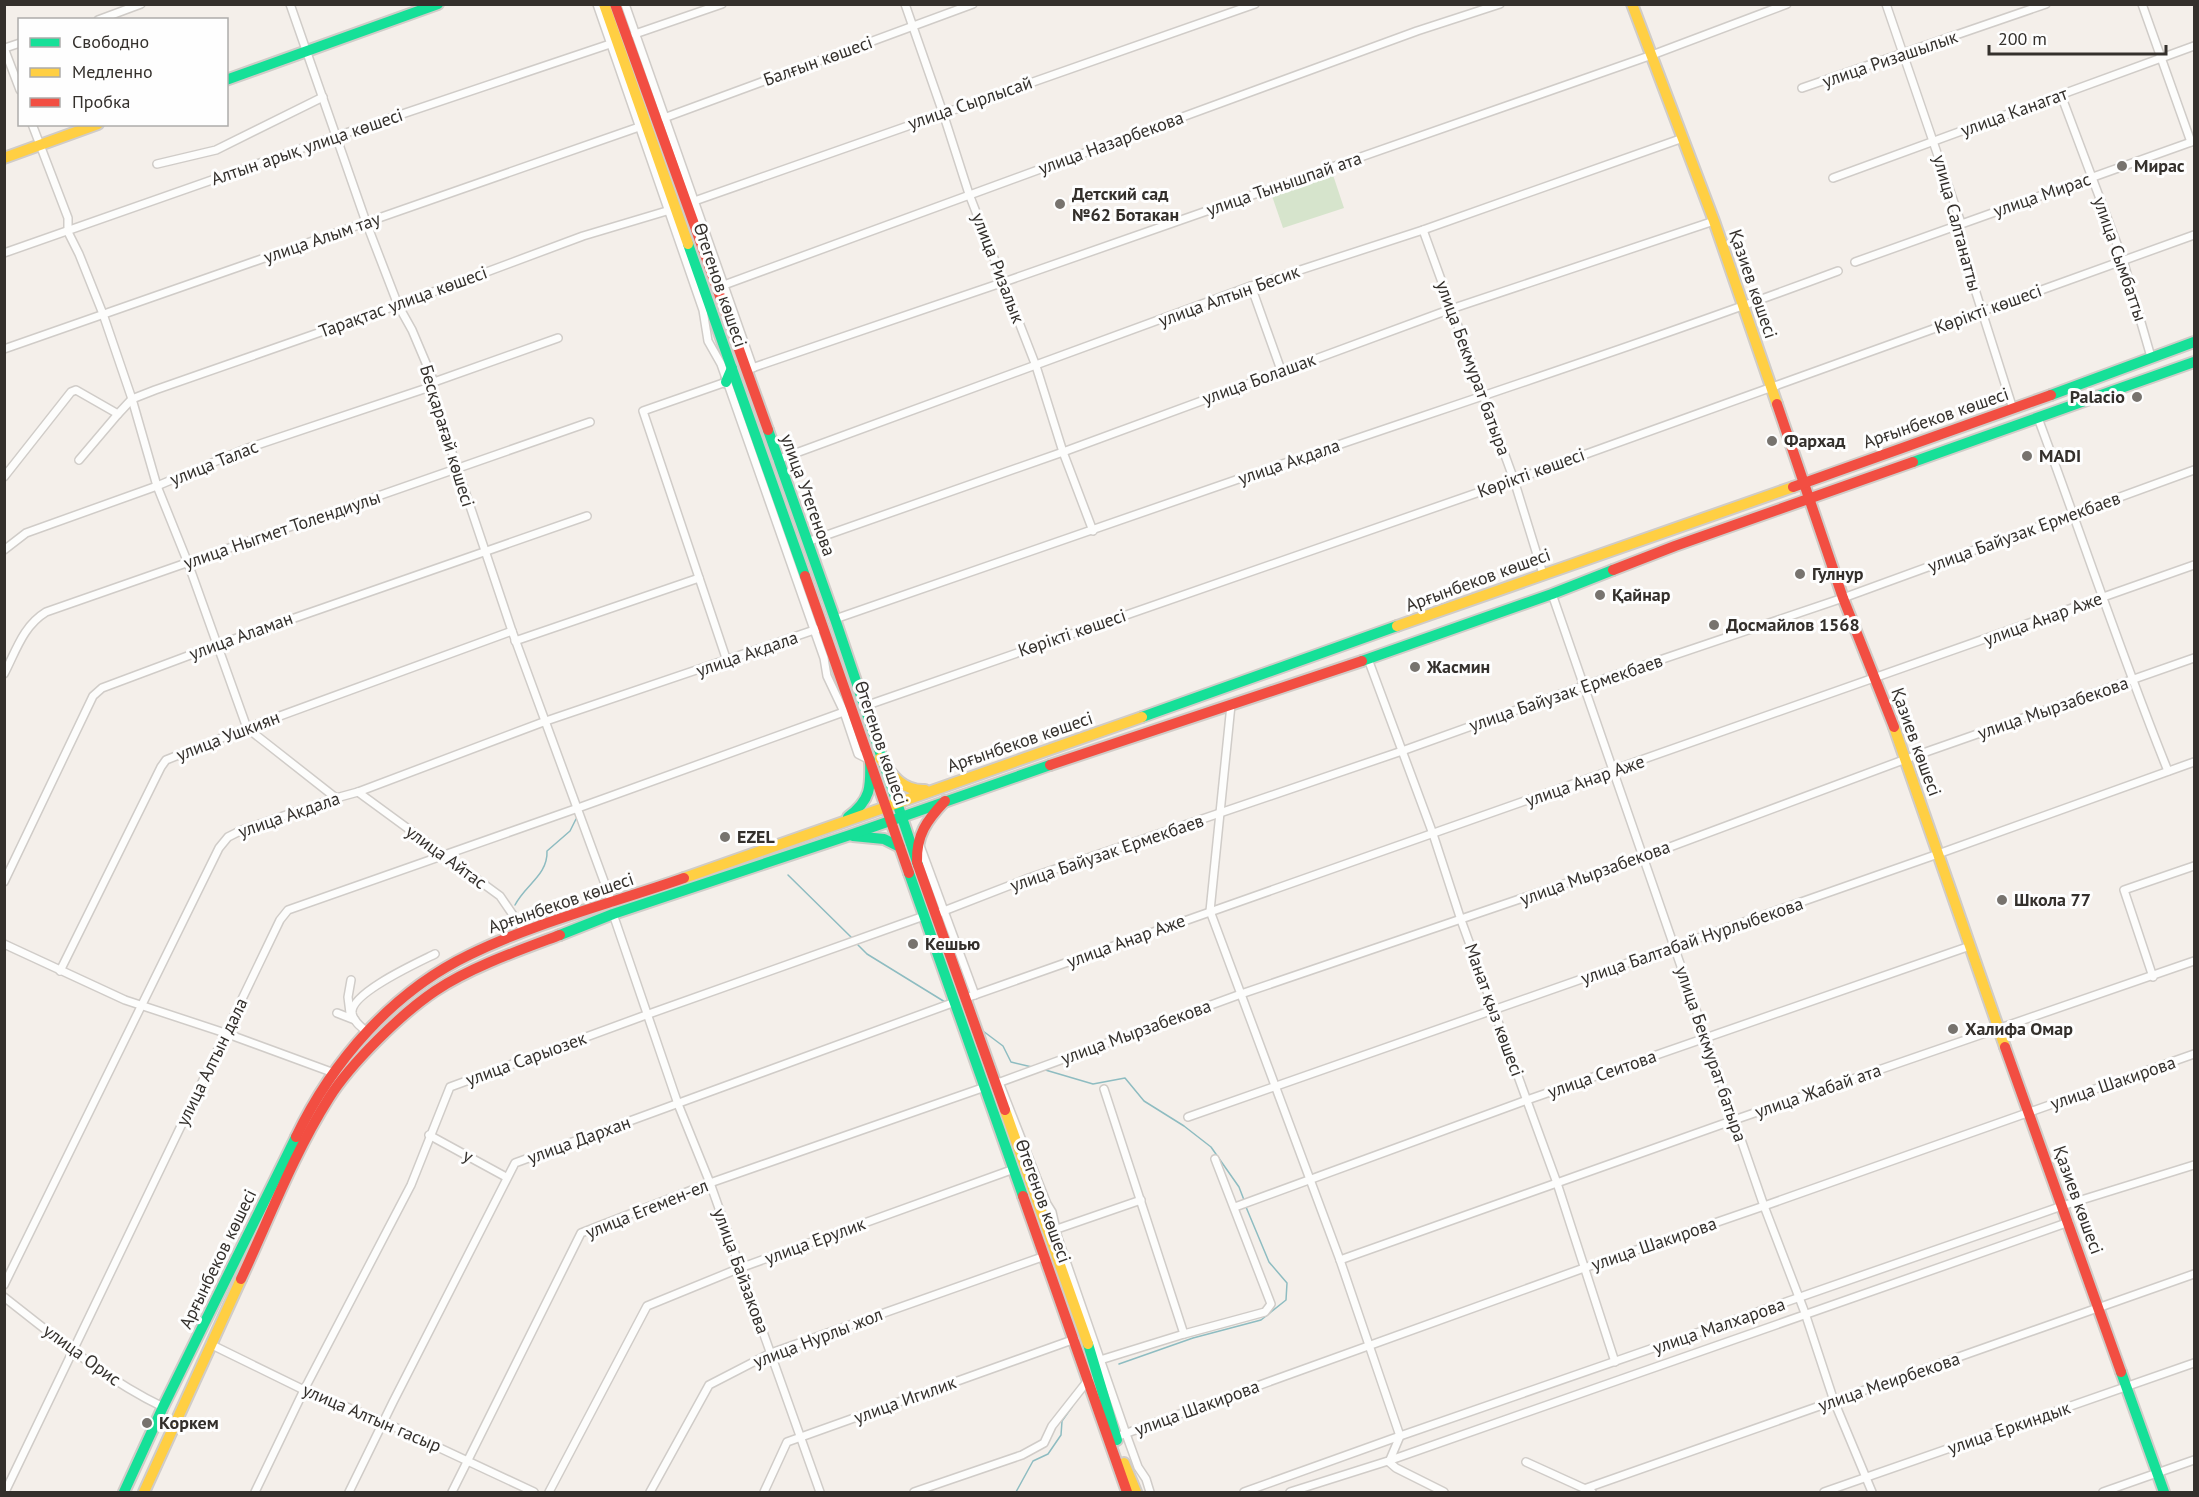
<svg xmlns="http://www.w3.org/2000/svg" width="2199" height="1497" viewBox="0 0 2199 1497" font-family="'PT Sans',sans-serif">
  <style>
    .green { fill: #d6e4cc }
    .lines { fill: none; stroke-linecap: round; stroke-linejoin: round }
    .stream { stroke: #8ebcc1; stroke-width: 1.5 }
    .street-casing { stroke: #d0ccc8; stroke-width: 10 }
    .fast-casing { stroke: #d0ccc8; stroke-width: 14 }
    .slow-casing { stroke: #d0ccc8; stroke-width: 14 }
    .jam-casing { stroke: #d0ccc8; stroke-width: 14 }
    .street { stroke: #fdfdfc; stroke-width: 7 }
    .fast { stroke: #16e098; stroke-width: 10 }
    .slow { stroke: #ffcf43; stroke-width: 10 }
    .jam { stroke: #f24e42; stroke-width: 10 }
    .poi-dot { fill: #77736e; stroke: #fefefe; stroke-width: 2 }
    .labels { text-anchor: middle; stroke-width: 6; stroke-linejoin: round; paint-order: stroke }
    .street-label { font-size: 18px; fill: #34302c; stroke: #fefefe }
    .poi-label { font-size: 18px; font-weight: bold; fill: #34302c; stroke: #fefefe; text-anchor: start }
  </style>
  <rect width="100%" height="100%" fill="#f4efea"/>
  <g class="green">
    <polygon points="1332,172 1344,208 1283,228 1271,193"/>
    <polygon points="901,826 1019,1163 1015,1164 898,827"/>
  </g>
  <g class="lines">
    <g class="stream">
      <polyline points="788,875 851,937"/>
      <path d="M515 905C525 885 548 875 547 851L570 831 576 819"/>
      <polyline points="858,945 867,954 945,1002"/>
      <polyline points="983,1031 1003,1046 1011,1062 1032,1067"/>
      <polyline points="1042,1069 1093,1084 1125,1078 1144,1101 1184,1126 1211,1147 1239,1187 1244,1200"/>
      <polyline points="1119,1364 1193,1338 1261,1320 1286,1300 1287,1283 1269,1262 1246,1207"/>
      <polyline points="1016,1492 1033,1461 1048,1454 1061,1435 1062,1421 1072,1407"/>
    </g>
    <defs>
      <g id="street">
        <polyline points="290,4 366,222 398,305 412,330 434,382 430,387 512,631 612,903"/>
        <polyline points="597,4 703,310 708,341 721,364 824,658 827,676 844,712 858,754 870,760"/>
        <polyline points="625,4 753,368"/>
        <polyline points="905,4 943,113 969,194 1036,366 1063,452 1093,531"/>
        <polyline points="1886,4 1961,223 1957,233 2013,409"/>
        <polyline points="2142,4 2191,142"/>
        <polyline points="98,20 141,4"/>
        <polyline points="635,34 722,4"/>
        <polyline points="20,43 5,48 4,48 20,90"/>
        <polyline points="1802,88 2046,4"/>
        <polyline points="2061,95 2123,260 2151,357"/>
        <polyline points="664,118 973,4"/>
        <polyline points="32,124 68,218 68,232 79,254 103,314 132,399 157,486 188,563 247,728 336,798"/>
        <polyline points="157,164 216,150 323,97"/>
        <polyline points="1833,178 2194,46"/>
        <polyline points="686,204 1255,4"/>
        <polyline points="1423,230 1514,480 1543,574"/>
        <polyline points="4,253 337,136 610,44"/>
        <polyline points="1855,262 2194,141"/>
        <polyline points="724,285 1417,31 1500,4"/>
        <polyline points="1251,286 1281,370"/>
        <polyline points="4,349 639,127"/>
        <polyline points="746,370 1004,282 1652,55 1787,4"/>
        <polyline points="434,382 558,338"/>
        <polyline points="726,382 643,411 727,661"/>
        <path d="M2038 418C2082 536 2121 655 2168 771"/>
        <polyline points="79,460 118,414"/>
        <polyline points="777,460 1251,286 1423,230 1683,138"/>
        <polyline points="4,477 71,392 76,390 118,414 132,399 155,390 398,305 583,236 670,210"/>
        <polyline points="807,542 1063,452 1451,309 1714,221"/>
        <polyline points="4,550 26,533 157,486 245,449 430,387"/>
        <polyline points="1552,594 1764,1206 1805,1313 1834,1401 1872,1492"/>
        <path d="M835 619C974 572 1113 522 1253 474 1448 407 1645 343 1838 271"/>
        <polyline points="515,641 699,578"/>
        <polyline points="1368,659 1433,834 1461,920 1557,1183 1615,1362"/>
        <path d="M4 674C16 651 23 626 46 612L590 422"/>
        <polyline points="1231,705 1210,911 1340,1260 1400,1436 1389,1462 1396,1468 1444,1492"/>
        <polyline points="865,706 1514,480 2194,235"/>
        <polyline points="358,792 500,896 524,931"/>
        <polyline points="919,843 975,995"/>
        <polyline points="4,882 93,696 102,688 217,645 587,516"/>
        <polyline points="613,914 678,1104 710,1183 820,1492"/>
        <polyline points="936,914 1029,878 1402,751 1583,686 1843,598 2194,470"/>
        <polyline points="4,944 125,1000 225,1033 334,1073"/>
        <polyline points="60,971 161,767 166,760 247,728 512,631"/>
        <polyline points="2153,977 2124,890 2194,866"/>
        <polyline points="966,998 2194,565"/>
        <polyline points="337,1013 355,1020"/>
        <polyline points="350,1013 348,997 351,980"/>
        <path d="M366 1031C361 1027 353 1021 352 1013 350 993 419 962 435 954"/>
        <polyline points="999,1082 1047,1204 1052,1212 1058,1238 1126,1434 1138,1467 1146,1479 1150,1492"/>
        <polyline points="995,1084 1241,994 1643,857 1906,759 2194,658"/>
        <polyline points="1104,1089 1184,1334"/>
        <polyline points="1188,1117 1938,854 2194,762"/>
        <polyline points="429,1135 506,1177"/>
        <polyline points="1235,1207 1527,1100 1970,946"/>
        <polyline points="1057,1229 1141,1200"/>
        <polyline points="1340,1260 1734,1120 2194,961"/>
        <polyline points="4,1285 219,848 228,837 242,830 336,798 358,792 546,721 823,627"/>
        <path d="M4 1297C55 1337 105 1379 163 1407"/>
        <polyline points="210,1344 304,1390 384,1422 534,1492"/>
        <polyline points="1097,1361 1184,1334 1265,1312 1271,1304 1215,1159"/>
        <polyline points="1116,1437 1584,1268 1764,1206 2194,1054"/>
        <polyline points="1526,1462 1592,1492"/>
        <polyline points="1584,1489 2194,1274"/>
        <polyline points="5,1492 280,920 288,910 578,808 852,709"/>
        <polyline points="255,1492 304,1390 411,1185 450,1087 646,1015 924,916"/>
        <polyline points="349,1492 393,1402 515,1163 955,1002"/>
        <polyline points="452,1492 581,1233 710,1183 985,1087"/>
        <polyline points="549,1492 647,1306 740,1268 1014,1169"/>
        <polyline points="650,1492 709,1385 771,1353 1045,1256"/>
        <polyline points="764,1492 787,1442 1075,1339"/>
        <polyline points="914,1492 1022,1455 1044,1443 1052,1426 1089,1379"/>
        <polyline points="1244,1492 1400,1436 2062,1206 2194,1165"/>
        <polyline points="1290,1492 1388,1461 2069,1222"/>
        <polyline points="1824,1492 2194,1363"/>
        <polyline points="2103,1492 2194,1460"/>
      </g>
      <g id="fast">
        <polyline points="226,80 438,4"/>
        <polyline points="688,244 805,576"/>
        <polyline points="726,382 732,368"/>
        <polyline points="2051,395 2194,342"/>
        <polyline points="768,430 835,619 918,865"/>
        <polyline points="1913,462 2194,362"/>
        <polyline points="1362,661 1552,594 1613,570"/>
        <polyline points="1142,717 1397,626"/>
        <path d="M848 817C871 800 871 787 870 760"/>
        <polyline points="853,836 884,839 900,847"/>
        <polyline points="909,873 1023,1196"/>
        <polyline points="560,935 613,914 850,835 1050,765"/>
        <polyline points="1088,1344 1117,1440"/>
        <polyline points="2121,1372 2164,1492"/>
        <polyline points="124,1492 163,1407 296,1137"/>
      </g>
      <g id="slow">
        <polyline points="604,4 688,244"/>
        <polyline points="1632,4 1714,221 1777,404"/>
        <polyline points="4,158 98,124"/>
        <polyline points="1397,626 1793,487"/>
        <polyline points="1894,727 2005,1047"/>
        <path d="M880 758C892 775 902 791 925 790"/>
        <polyline points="684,878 1142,717"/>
        <polyline points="1005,1110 1088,1344"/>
        <polyline points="1124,1463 1136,1492"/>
        <polyline points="144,1492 241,1279"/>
      </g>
      <g id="jam">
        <polyline points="615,4 768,430"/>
        <polyline points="1777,404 1843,598 1894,727"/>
        <polyline points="1793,487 2051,395"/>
        <polyline points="1613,570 1675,546 1913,462"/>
        <polyline points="805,576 909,873"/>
        <polyline points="1050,765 1362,661"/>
        <path d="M917 862C916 835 927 820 945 801"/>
        <polyline points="918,865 1005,1110"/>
        <polyline points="2005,1047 2121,1372"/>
        <path d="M296 1137C332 1062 392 992 469 955 536 922 613 903 684 878"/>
        <polyline points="1023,1196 1127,1492"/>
        <path d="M241 1279C269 1219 294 1153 329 1098 351 1063 401 1014 435 991 471 967 520 950 560 935"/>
      </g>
    </defs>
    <use href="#street" class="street-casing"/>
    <use href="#fast" class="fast-casing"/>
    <use href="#slow" class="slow-casing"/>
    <use href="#jam" class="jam-casing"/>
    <use href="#street" class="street"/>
    <use href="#fast" class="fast"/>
    <use href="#slow" class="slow"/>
    <use href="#jam" class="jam"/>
  </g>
  <g class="poi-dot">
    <circle cx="2122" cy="166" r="6"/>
    <circle cx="1060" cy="204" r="6"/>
    <circle cx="2137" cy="397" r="6"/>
    <circle cx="1772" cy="441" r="6"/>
    <circle cx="2027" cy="456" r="6"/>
    <circle cx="1800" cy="574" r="6"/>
    <circle cx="1600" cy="595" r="6"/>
    <circle cx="1714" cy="625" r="6"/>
    <circle cx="1415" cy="667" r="6"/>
    <circle cx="725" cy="837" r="6"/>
    <circle cx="2002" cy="900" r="6"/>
    <circle cx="913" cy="944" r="6"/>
    <circle cx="1953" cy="1029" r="6"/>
    <circle cx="147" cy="1423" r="6"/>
  </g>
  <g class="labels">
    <g class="street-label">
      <text transform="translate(1890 59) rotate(-19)" y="6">улица Ризашылык</text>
      <text transform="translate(818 61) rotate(-20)" y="6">Балғын көшесі</text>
      <text transform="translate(970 103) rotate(-19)" y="6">улица Сырлысай</text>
      <text transform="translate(2014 112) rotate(-20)" y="6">улица Канагат</text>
      <text transform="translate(1111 143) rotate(-20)" y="6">улица Назарбекова</text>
      <text transform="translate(307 147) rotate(-19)" y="6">Алтын арық улица көшесі</text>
      <text transform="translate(1284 184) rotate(-19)" y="6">улица Тынышпай ата</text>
      <text transform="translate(2042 195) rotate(-19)" y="6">улица Мирас</text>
      <text transform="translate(1957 223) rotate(75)" y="6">улица Салтанатты</text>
      <text transform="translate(322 238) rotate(-19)" y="6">улица Алым тау</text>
      <text transform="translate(2120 259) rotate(71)" y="6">улица Сымбатты</text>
      <text transform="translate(998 268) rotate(69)" y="6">улица Ризалык</text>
      <text transform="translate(1753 284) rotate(71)" y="6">Қазиев көшесі</text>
      <text transform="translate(720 285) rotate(71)" y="6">Өтегенов көшесі</text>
      <text transform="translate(1229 296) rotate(-20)" y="6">улица Алтын Бесик</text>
      <text transform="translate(403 302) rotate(-20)" y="6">Тарақтас улица көшесі</text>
      <text transform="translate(1988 309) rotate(-20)" y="6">Көрікті көшесі</text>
      <text transform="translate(1473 368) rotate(70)" y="6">улица Бекмурат батыра</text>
      <text transform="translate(1259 379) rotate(-20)" y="6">улица Болашак</text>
      <text transform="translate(1936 418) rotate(-19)" y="6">Арғынбеков көшесі</text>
      <text transform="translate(447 436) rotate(73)" y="6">Бесқарағай көшесі</text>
      <text transform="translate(1289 462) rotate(-19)" y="6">улица Акдала</text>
      <text transform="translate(214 463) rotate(-22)" y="6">улица Талас</text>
      <text transform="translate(1531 473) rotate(-20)" y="6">Көрікті көшесі</text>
      <text transform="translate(808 495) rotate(70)" y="6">улица Утегенова</text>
      <text transform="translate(282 530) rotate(-19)" y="6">улица Ныгмет Толендиулы</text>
      <text transform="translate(2024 532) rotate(-20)" y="6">улица Байузак Ермекбаев</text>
      <text transform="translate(1478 580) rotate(-20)" y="6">Арғынбеков көшесі</text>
      <text transform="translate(2043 619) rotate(-20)" y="6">улица Анар Аже</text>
      <text transform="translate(1072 633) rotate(-19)" y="6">Көрікті көшесі</text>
      <text transform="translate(241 636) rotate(-20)" y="6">улица Аламан</text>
      <text transform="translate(747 654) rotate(-19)" y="6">улица Акдала</text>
      <text transform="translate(1566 693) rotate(-19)" y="6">улица Байузак Ермекбаев</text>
      <text transform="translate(2053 708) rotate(-19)" y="6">улица Мырзабекова</text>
      <text transform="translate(228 736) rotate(-21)" y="6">улица Ушкиян</text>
      <text transform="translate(1020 742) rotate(-19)" y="6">Арғынбеков көшесі</text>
      <text transform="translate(1916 742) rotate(70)" y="6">Қазиев көшесі</text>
      <text transform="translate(881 743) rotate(71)" y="6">Өтегенов көшесі</text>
      <text transform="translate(1585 781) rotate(-19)" y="6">улица Анар Аже</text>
      <text transform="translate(289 815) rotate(-19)" y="6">улица Акдала</text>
      <text transform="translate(1107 853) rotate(-19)" y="6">улица Байузак Ермекбаев</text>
      <text transform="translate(446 857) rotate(36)" y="6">улица Айтас</text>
      <text transform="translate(1595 873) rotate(-20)" y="6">улица Мырзабекова</text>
      <text transform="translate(561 903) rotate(-19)" y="6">Арғынбеков көшесі</text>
      <text transform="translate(1126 941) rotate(-20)" y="6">улица Анар Аже</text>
      <text transform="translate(1692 941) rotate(-19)" y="6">улица Балтабай Нурлыбекова</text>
      <text transform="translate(1494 1010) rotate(70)" y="6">Манат қыз көшесі</text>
      <text transform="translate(1136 1032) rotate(-20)" y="6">улица Мырзабекова</text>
      <text transform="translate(1711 1054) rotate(71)" y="6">улица Бекмурат батыра</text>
      <text transform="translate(526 1059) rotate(-20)" y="6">улица Сарыозек</text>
      <text transform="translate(212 1062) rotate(-64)" y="6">улица Алтын дала</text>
      <text transform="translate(1602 1074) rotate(-19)" y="6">улица Сеитова</text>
      <text transform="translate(2113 1083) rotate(-19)" y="6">улица Шакирова</text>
      <text transform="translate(1818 1091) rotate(-19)" y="6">улица Жабай ата</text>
      <text transform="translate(579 1140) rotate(-20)" y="6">улица Дархан</text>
      <text transform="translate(468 1156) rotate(28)" y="6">у</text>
      <text transform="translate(2078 1200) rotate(70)" y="6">Қазиев көшесі</text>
      <text transform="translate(1043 1201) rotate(70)" y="6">Өтегенов көшесі</text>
      <text transform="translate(647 1209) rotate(-22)" y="6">улица Егемен-ел</text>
      <text transform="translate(815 1241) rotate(-20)" y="6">улица Ерулик</text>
      <text transform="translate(1654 1244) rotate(-19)" y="6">улица Шакирова</text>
      <text transform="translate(218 1259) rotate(-64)" y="6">Арғынбеков көшесі</text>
      <text transform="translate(741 1271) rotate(70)" y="6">улица Байзакова</text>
      <text transform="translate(1719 1326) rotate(-19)" y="6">улица Малхарова</text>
      <text transform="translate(818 1338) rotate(-21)" y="6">улица Нурлы жол</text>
      <text transform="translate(82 1355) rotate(36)" y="6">улица Орис</text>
      <text transform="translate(1889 1382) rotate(-19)" y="6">улица Меирбекова</text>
      <text transform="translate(905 1400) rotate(-20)" y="6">улица Игилик</text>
      <text transform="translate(1197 1408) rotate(-20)" y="6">улица Шакирова</text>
      <text transform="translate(372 1418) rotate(23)" y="6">улица Алтын гасыр</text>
      <text transform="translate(2009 1428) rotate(-19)" y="6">улица Еркиндык</text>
    </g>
    <g class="poi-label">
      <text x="2134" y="172">Мирас</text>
      <text x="1072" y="200">Детский сад<tspan x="1072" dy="21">№62 Ботакан</tspan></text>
      <text x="2125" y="403" text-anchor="end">Palacio</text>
      <text x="1784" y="447">Фархад</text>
      <text x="2039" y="462">MADI</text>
      <text x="1812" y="580">Гулнур</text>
      <text x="1612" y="601">Қайнар</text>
      <text x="1726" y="631">Досмайлов 1568</text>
      <text x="1427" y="673">Жасмин</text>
      <text x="737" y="843">EZEL</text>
      <text x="2014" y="906">Школа 77</text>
      <text x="925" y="950">Кешью</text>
      <text x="1965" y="1035">Халифа Омар</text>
      <text x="159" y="1429">Коркем</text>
    </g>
  </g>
  <rect width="2199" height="1497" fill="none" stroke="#34302c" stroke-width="12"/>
  <rect x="18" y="18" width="210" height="108" fill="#fefefe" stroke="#adacaa" stroke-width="1.5"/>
  <rect x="30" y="38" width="30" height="9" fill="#16e098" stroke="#adacaa" stroke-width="1.5"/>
  <text x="72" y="48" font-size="18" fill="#34302c">Свободно</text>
  <rect x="30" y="68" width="30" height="9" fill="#ffcf43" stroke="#adacaa" stroke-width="1.5"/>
  <text x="72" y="78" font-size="18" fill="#34302c">Медленно</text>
  <rect x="30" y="98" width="30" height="9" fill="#f24e42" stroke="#adacaa" stroke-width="1.5"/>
  <text x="72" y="108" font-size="18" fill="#34302c">Пробка</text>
  <path d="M1989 45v9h177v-9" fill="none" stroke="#34302c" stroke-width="3"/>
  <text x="1998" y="45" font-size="18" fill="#34302c" stroke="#fefefe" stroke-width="4.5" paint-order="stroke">200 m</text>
</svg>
